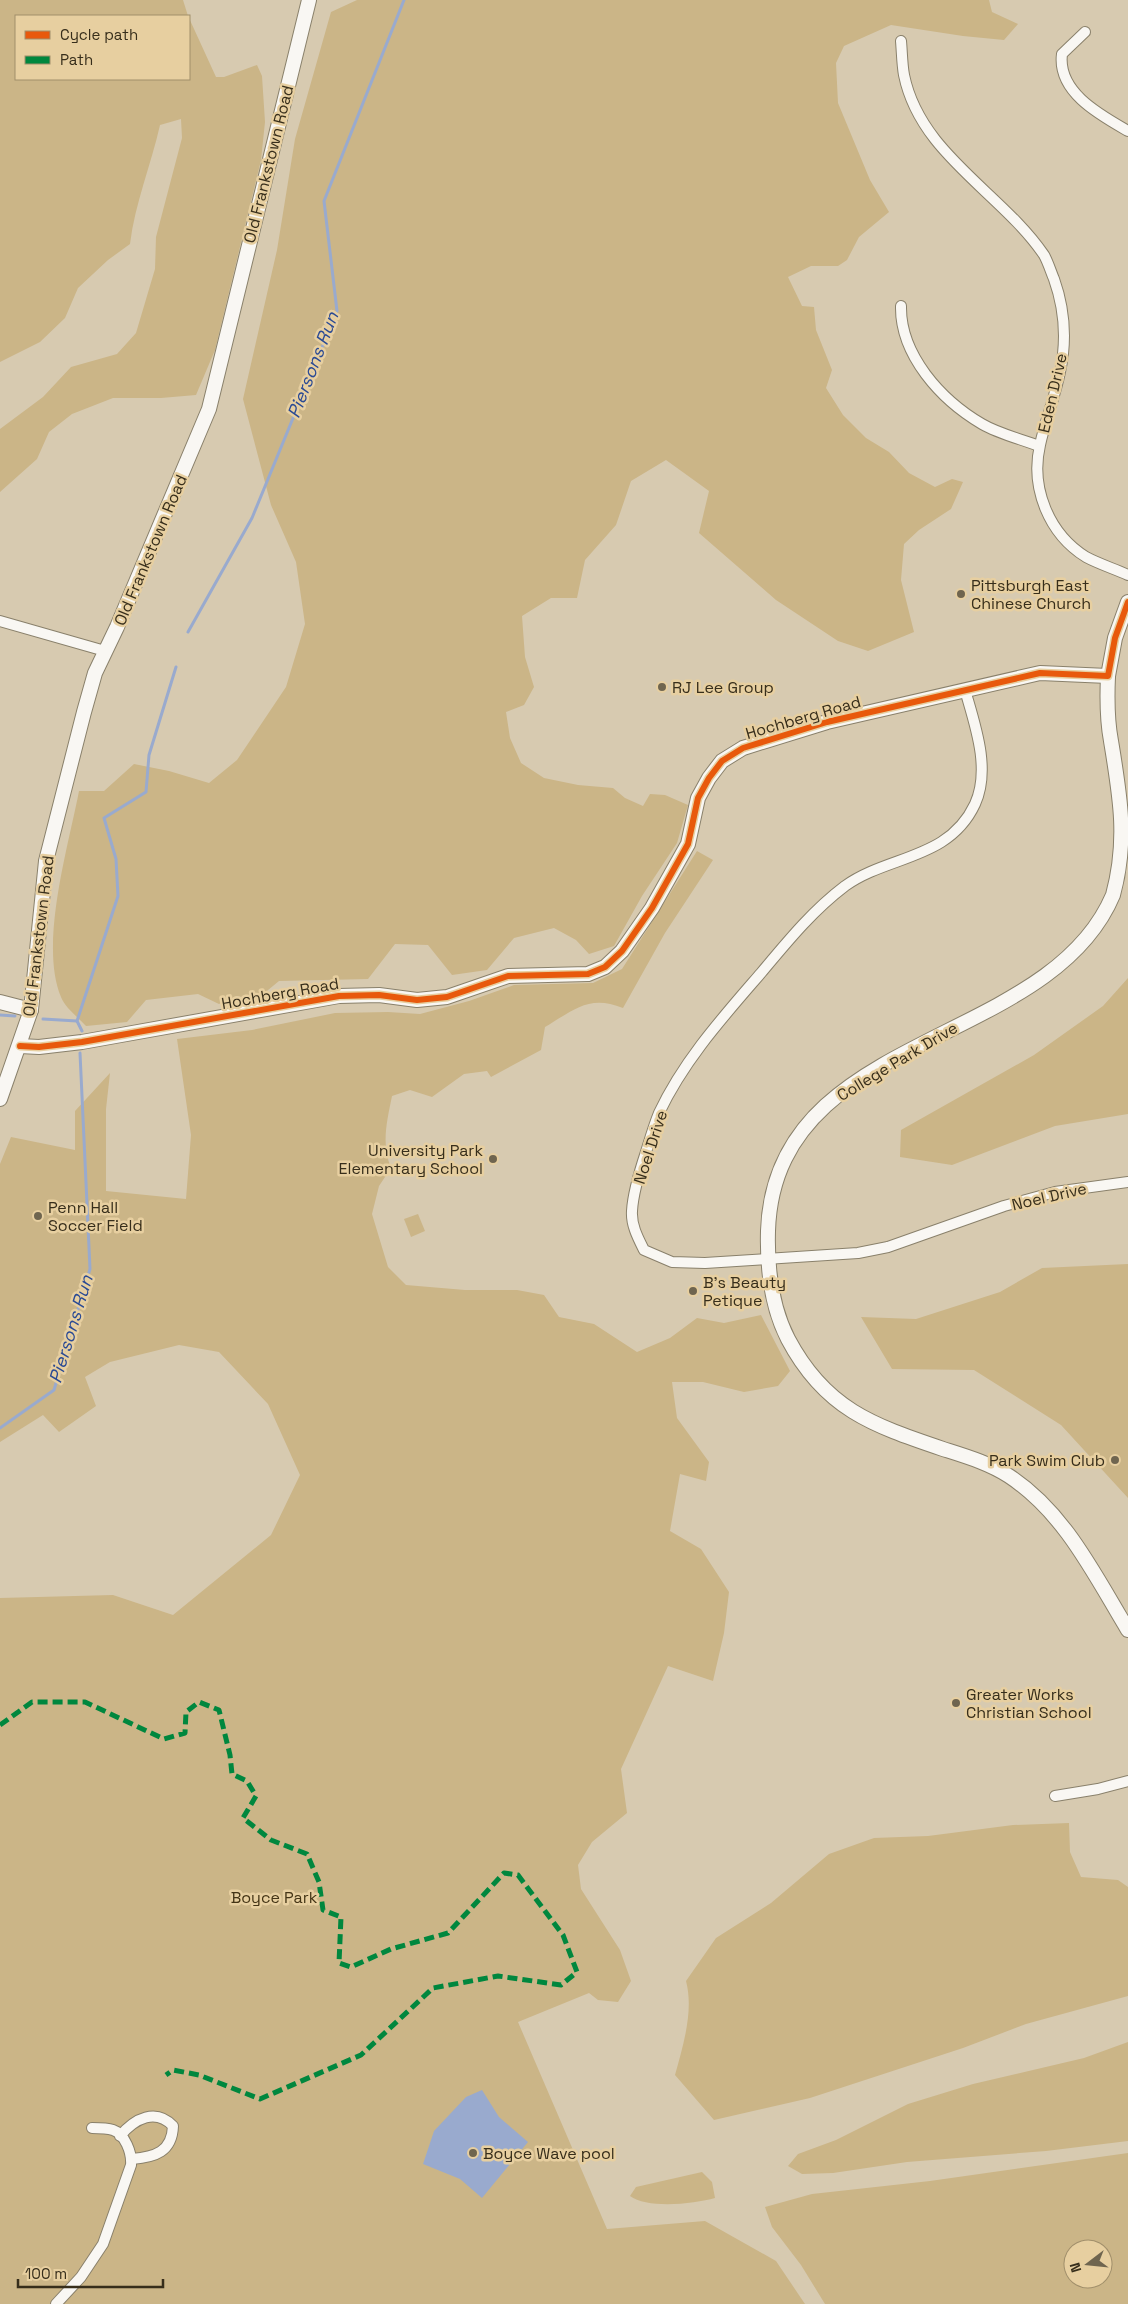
<svg xmlns="http://www.w3.org/2000/svg" width="1128" height="2304" viewBox="0 0 1128 2304" font-family="'Space Grotesk',sans-serif">
  <style>
    .green { fill: #cbb587; fill-rule: evenodd }
    .water { fill: #99aace }
    .lines { fill: none; stroke-linecap: round; stroke-linejoin: round }
    .stream { stroke: #99aace; stroke-width: 3 }
    .street-casing { stroke: #89806b; stroke-width: 12 }
    .secondary-casing { stroke: #89806b; stroke-width: 16 }
    .street { stroke: #f9f7f3; stroke-width: 10 }
    .secondary { stroke: #f9f7f3; stroke-width: 14 }
    .quiet { stroke: #00873e; stroke-width: 5; stroke-dasharray: 10 5; stroke-linecap: butt }
    .cycleway-casing { stroke: #e7cfa0; stroke-width: 9 }
    .cycleway { stroke: #e8590c; stroke-width: 6 }
    .poi-dot { fill: #6f654f; stroke: #e7cfa0; stroke-width: 2 }
    .labels { text-anchor: middle; stroke-width: 5; stroke-linejoin: round; paint-order: stroke }
    .street-label { font-size: 16px; fill: #372e1b; stroke: #e7cfa0 }
    .poi-label { font-size: 16px; fill: #372e1b; stroke: #e7cfa0; text-anchor: start }
    .park-label { font-size: 16px; fill: #443516; stroke: #e7cfa0 }
    .water-label { font-size: 18px; font-style: italic; fill: #2a4a94; stroke: #e7cfa0 }
  </style>
  <rect width="100%" height="100%" fill="#d7cab0"/>
  <g class="green">
    <path d="M0 0H183L188 16H16V79H189V18L216 77H224L257 65 262 76 265 122 261 160 215 350 196 395 161 398H113L72 414 49 432 37 459 0 492V429L43 397 71 367 117 354 136 333 155 269 156 237 182 138 181 119 160 125C151 165 135 203 130 244L108 260 78 288 65 318 40 342 0 362Z"/>
    <path d="M357 0H989L992 12 1018 24 1004 40 963 36 891 25 844 46 836 63 838 103 870 180 889 212 859 237 847 260 838 266H811L788 277 802 306 814 307 816 330 832 370 826 388 843 415 866 438 889 452 909 473 935 487 952 479 963 482 951 509 919 530 904 544 901 580 914 632 868 651 838 641 776 600 699 533 709 491 666 460 631 481 616 525 585 560 577 598H551L522 616 525 657 534 687 524 705 506 712 510 738 521 763 544 778 578 785 613 788 625 798 643 806 650 794 665 795 688 805 677 843 642 896 614 946 589 954 576 940 554 928 514 938 487 970 452 975 428 945 395 944 368 979 279 981 256 1000 237 996 219 1004 198 994 146 1000 127 1022 86 1026C79 1018 65 1008 61 997 39 944 68 848 79 791H104L134 764 169 771 209 783 237 760 286 687 305 624 296 562 271 505 243 399 277 250 295 139 331 12Z"/>
    <path d="M697 851 713 860 665 933 623 1008C589 994 574 1010 545 1027L541 1050 491 1077 487 1071 464 1074 432 1097 410 1090 392 1096C387 1121 381 1144 391 1168L379 1186 372 1214 388 1267 406 1285 465 1290H517L544 1295 559 1317 594 1324 637 1352 670 1338 697 1318 724 1323 761 1315 790 1371 778 1386 744 1392 703 1382H672L677 1418 709 1462 706 1481 680 1474 670 1531 701 1549 729 1592 724 1633 713 1681 668 1666 621 1769 627 1813 592 1842 578 1865 581 1889 620 1950 631 1981 618 2002 598 2000 589 1993 518 2022 607 2229 705 2221 776 2261 805 2304H0V1598L113 1595 173 1615 271 1535 300 1475 268 1404 219 1352 179 1345 110 1362 85 1377 96 1406 59 1432 43 1415 0 1442V1164L11 1137 75 1150V1111L110 1073 106 1109V1191L186 1199 191 1135 177 1039 252 1030 335 1013 388 1012 420 1014 469 1001 514 985 593 983 622 969Z"/>
    <polygon points="1128,978 1128,1114 1055,1126 952,1165 900,1157 901,1130 1034,1055 1103,1006"/>
    <polygon points="418,1214 425,1231 411,1237 404,1219"/>
    <polygon points="1128,1264 1128,1498 1061,1425 974,1370 892,1369 861,1317 916,1319 1000,1292 1042,1268"/>
    <path d="M1069 1823 1070 1852 1081 1877 1118 1880 1128 1887V1996L1026 2024 963 2048 810 2098 714 2120 675 2075C683 2046 694 2011 686 1981L716 1938 771 1903 829 1854 874 1838 928 1836 1013 1825Z"/>
    <polygon points="1128,2042 1128,2141 1046,2151 907,2162 833,2173 802,2174 788,2166 798,2154 836,2140 908,2104 973,2084 1084,2058"/>
    <path d="M1128 2153V2304H825L801 2265 772 2227 765 2207 812 2194 930 2181ZM1073 2249H1103V2279H1073Z"/>
    <path d="M702 2172 712 2182 715 2198C694 2204 647 2209 630 2196L636 2187Z"/>
  </g>
  <polygon class="water" points="482,2090 499,2117 528,2142 482,2198 460,2179 423,2164 434,2131 466,2097"/>
  <g class="lines">
    <g class="stream">
      <polyline points="188,632 252,518 337,311 324,201 404,0"/>
      <polyline points="0,1015 15,1016"/>
      <polyline points="43,1019 77,1021"/>
      <polyline points="82,1031 77,1021 118,896 116,859 104,818 146,792 149,755 176,667"/>
      <polyline points="0,1428 54,1390 90,1269 80,1053"/>
    </g>
    <defs>
      <g id="street">
        <path d="M1085 32 1062 54C1057 92 1100 115 1128 131"/>
        <path d="M901 41C902 52 902 64 904 75 920 154 1001 192 1044 255 1048 262 1051 272 1054 279 1065 310 1067 340 1060 372 1055 397 1045 421 1040 445 1030 488 1049 534 1086 557 1099 564 1115 569 1128 575"/>
        <path d="M901 306C900 355 941 400 982 424 999 434 1021 439 1039 446"/>
        <polyline points="0,621 105,651"/>
        <path d="M965 690C975 725 991 769 975 804 949 860 888 855 845 886 812 911 787 942 761 973 723 1017 684 1060 659 1113 654 1125 650 1139 646 1152 640 1170 633 1192 632 1211 631 1225 638 1238 644 1250L672 1262 705 1263 858 1253 888 1247 1004 1206 1055 1192 1128 1182"/>
        <polyline points="1055,1796 1098,1789 1128,1781"/>
        <path d="M120 2136C135 2118 156 2108 173 2126 172 2152 155 2157 132 2159"/>
        <path d="M56 2304 81 2277 103 2244 131 2165C132 2153 125 2134 113 2130 107 2128 98 2128 92 2128"/>
      </g>
      <g id="secondary">
        <path d="M1108 676C1107 698 1107 720 1111 741 1120 796 1128 840 1113 895 1048 1049 774 1031 768 1231 767 1267 771 1306 788 1339 825 1409 872 1425 943 1449 965 1456 989 1463 1009 1476 1065 1513 1094 1574 1128 1630"/>
        <polyline points="0,1002 31,1010"/>
        <polyline points="20,1046 39,1047 82,1042 339,996 379,995 417,1000 447,997 508,976 588,974 605,967 622,951 652,908 688,844 698,798 709,778 722,761 743,748 827,722 1040,673 1108,676 1115,638 1128,602"/>
        <polyline points="0,1099 31,1010 46,861 84,712 95,673 117,627 209,409 309,0"/>
      </g>
    </defs>
    <use href="#street" class="street-casing"/>
    <use href="#secondary" class="secondary-casing"/>
    <use href="#street" class="street"/>
    <use href="#secondary" class="secondary"/>
    <polyline class="quiet" points="0,1725 32,1702 85,1702 164,1739 185,1733 186,1712 199,1702 219,1710 230,1755 232,1774 247,1781 256,1796 243,1818 271,1840 307,1854 319,1882 323,1910 341,1917 339,1963 351,1967 391,1949 448,1933 504,1873 518,1875 563,1935 577,1972 561,1985 498,1976 433,1988 361,2055 260,2099 199,2075 173,2070 166,2075"/>
    <defs>
      <polyline id="cycleway" points="20,1046 39,1047 82,1042 339,996 379,995 417,1000 447,997 508,976 588,974 605,967 622,951 652,908 688,844 698,798 709,778 722,761 743,748 827,722 1040,673 1108,676 1115,638 1128,602"/>
    </defs>
    <use href="#cycleway" class="cycleway-casing"/>
    <use href="#cycleway" class="cycleway"/>
  </g>
  <g class="poi-dot">
    <circle cx="961" cy="594" r="5"/>
    <circle cx="662" cy="687" r="5"/>
    <circle cx="493" cy="1159" r="5"/>
    <circle cx="38" cy="1216" r="5"/>
    <circle cx="693" cy="1291" r="5"/>
    <circle cx="1115" cy="1460" r="5"/>
    <circle cx="956" cy="1703" r="5"/>
    <circle cx="473" cy="2153" r="5"/>
  </g>
  <g class="labels">
    <g class="street-label">
      <text transform="translate(268 164) rotate(-76)" y="6">Old Frankstown Road</text>
      <text transform="translate(1052 393) rotate(-77)" y="6">Eden Drive</text>
      <text transform="translate(150 550) rotate(-67)" y="6">Old Frankstown Road</text>
      <text transform="translate(803 717) rotate(-16)" y="6">Hochberg Road</text>
      <text transform="translate(38 936) rotate(-83)" y="6">Old Frankstown Road</text>
      <text transform="translate(280 993) rotate(-10)" y="6">Hochberg Road</text>
      <text transform="translate(897 1061) rotate(-31)" y="6">College Park Drive</text>
      <text transform="translate(650 1147) rotate(-72)" y="6">Noel Drive</text>
      <text transform="translate(1049 1196) rotate(-13)" y="6">Noel Drive</text>
    </g>
    <g class="poi-label">
      <text x="971" y="591">Pittsburgh East<tspan x="971" dy="18">Chinese Church</tspan></text>
      <text x="672" y="693">RJ Lee Group</text>
      <text x="483" y="1156" text-anchor="end">University Park<tspan x="483" dy="18">Elementary School</tspan></text>
      <text x="48" y="1213">Penn Hall<tspan x="48" dy="18">Soccer Field</tspan></text>
      <text x="703" y="1288">B's Beauty<tspan x="703" dy="18">Petique</tspan></text>
      <text x="1105" y="1466" text-anchor="end">Park Swim Club</text>
      <text x="966" y="1700">Greater Works<tspan x="966" dy="18">Christian School</tspan></text>
      <text x="483" y="2159">Boyce Wave pool</text>
    </g>
    <g class="park-label">
      <text x="274" y="1903">Boyce Park</text>
    </g>
    <g class="water-label">
      <text transform="translate(313 365) rotate(-69)" y="6">Piersons Run</text>
      <text transform="translate(71 1329) rotate(-73)" y="6">Piersons Run</text>
    </g>
  </g>
  <rect x="15" y="15" width="175" height="65" fill="#e7cfa0" stroke="#a18f6b"/>
  <rect x="25" y="31" width="25" height="8" fill="#e8590c" stroke="#a18f6b"/>
  <text x="60" y="40" font-size="15" fill="#372e1b">Cycle path</text>
  <rect x="25" y="56" width="25" height="8" fill="#00873e" stroke="#a18f6b"/>
  <text x="60" y="65" font-size="15" fill="#372e1b">Path</text>
  <g transform="translate(1088 2264) rotate(254)"><circle r="24" fill="#e7cfa0" stroke="#a18f6b"/>
  <path d="M0-4L9 19L0 12L-9 19Z" fill="#6f654f"/>
  <text y="-8" font-size="14" font-weight="bold" text-anchor="middle" fill="#372e1b">N</text>
  </g>
  <path d="M18 2279v8h145v-8" fill="none" stroke="#372e1b" stroke-width="2.5"/>
  <text x="25" y="2279" font-size="15" fill="#372e1b" stroke="#e7cfa0" stroke-width="4" paint-order="stroke">100 m</text>
</svg>
